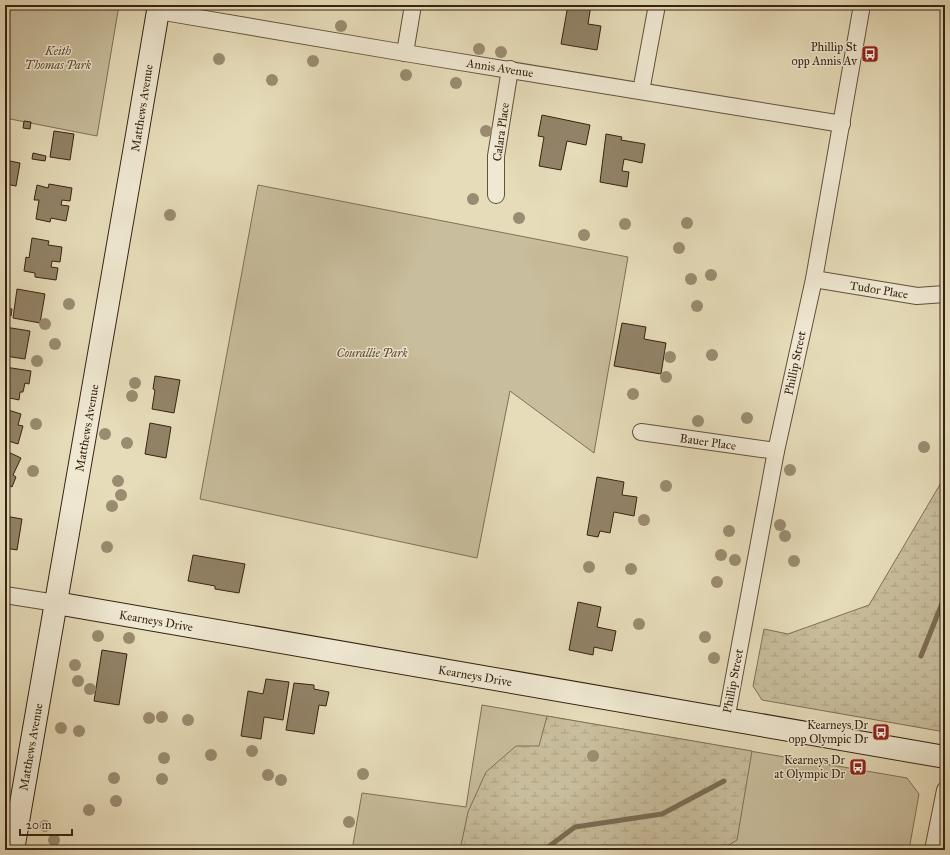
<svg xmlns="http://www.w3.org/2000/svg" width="950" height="855" viewBox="0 0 950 855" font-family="'IM FELL Great Primer',serif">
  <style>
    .green { fill: #c8bd9c; stroke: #807056 }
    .wetland { fill: url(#wetland-marsh); stroke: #807056 }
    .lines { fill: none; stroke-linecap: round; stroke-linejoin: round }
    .stream { stroke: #7c6c54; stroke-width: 5 }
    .building { fill: #928368; stroke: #372311 }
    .street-casing { stroke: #63513b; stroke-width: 18 }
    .secondary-casing { stroke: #372311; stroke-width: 24 }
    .street { stroke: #efe8d2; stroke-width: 16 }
    .secondary { stroke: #efe8d2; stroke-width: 22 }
    .tree { fill: #9a8c70 }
    .labels { text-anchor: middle; stroke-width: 3; stroke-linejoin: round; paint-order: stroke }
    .poi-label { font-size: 12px; fill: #372311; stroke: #efe8d2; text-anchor: end }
    .park-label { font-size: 12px; font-style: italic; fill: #5b4a34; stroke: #efe8d2 }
    .street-label { font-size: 12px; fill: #372311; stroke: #efe8d2 }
  </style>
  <defs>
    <pattern id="wetland-marsh" width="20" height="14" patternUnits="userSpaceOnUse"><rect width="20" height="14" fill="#c8bd9c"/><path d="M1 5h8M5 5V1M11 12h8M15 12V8" fill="none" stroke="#aca285"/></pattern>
  </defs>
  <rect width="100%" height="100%" fill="#e6dcb9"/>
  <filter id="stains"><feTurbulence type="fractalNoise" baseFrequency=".005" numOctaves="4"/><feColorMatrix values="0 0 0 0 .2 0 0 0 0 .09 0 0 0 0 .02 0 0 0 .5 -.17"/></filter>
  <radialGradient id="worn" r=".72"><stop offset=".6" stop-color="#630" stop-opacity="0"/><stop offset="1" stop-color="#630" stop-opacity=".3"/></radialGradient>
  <g class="green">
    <polygon points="5,5 119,5 97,136 5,118"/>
    <polygon points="258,185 628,257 594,453 510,391 477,558 200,499"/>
    <polygon points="482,705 907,778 919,794 909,850 736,850 724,848 716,850 352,850 362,793 466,807"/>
  </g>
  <g class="wetland">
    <polygon points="945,476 945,732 762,700 753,686 764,629 788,634 869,605"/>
    <polygon points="547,716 752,751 737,840 724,848 716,850 460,850 468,812 486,772 516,746 539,746"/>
  </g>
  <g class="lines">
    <g class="stream">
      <polyline points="921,656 945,596"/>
      <polyline points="544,850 575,827 662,814 724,781"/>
    </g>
  </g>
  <g class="building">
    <polygon points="568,5 591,5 588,24 601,26 597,50 561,44"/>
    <polygon points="542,115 590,125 586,145 567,141 561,170 539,166 544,137 538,136"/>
    <polygon points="24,121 31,122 30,129 23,128"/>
    <polygon points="54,131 74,134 70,160 50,157"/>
    <polygon points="606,134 622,137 621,140 645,144 642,163 624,159 622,171 629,172 627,187 600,182"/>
    <polygon points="33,153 46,156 45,161 32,159"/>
    <polygon points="5,160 20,163 16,186 5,184"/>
    <polygon points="49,184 72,188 70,201 62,200 61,205 69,206 66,221 51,218 50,222 36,219 39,200 34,200 37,185 48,188"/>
    <polygon points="32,238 49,241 48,245 62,247 60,262 52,261 51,267 58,268 56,280 35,277 35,273 24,271 26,257 29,258"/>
    <polygon points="17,289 45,294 40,323 13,318"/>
    <polygon points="5,308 12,309 11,316 5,315"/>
    <polygon points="622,323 646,327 644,339 666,343 661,374 614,366"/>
    <polygon points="5,327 30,331 25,359 5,356"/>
    <polygon points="5,367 31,371 29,384 25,383 23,392 20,392 19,400 5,397"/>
    <polygon points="155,376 180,380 174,413 152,409 155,390 153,389"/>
    <polygon points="5,409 21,414 18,425 23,426 18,444 5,440"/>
    <polygon points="150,423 171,427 166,458 145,454"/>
    <polygon points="6,451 21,458 13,475 16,477 12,487 5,483"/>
    <polygon points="597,477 624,482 622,495 637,497 634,516 614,512 610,533 600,531 598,537 587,535"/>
    <polygon points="5,516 22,519 17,550 5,548"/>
    <polygon points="193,555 245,564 239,593 215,589 215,586 188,581"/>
    <polygon points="578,602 601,607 597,627 616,631 612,651 594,647 593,655 569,650"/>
    <polygon points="102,650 127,654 119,705 94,701"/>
    <polygon points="266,679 289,682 283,720 264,717 261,739 241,736 248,691 263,694"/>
    <polygon points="294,683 314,685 314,689 329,692 326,706 319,705 314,734 286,730"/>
  </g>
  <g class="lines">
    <defs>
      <g id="street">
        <polyline points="158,11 405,53 842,124"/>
        <polyline points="405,53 413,5"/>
        <polyline points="641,91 657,5"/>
        <polyline points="496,195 496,156 510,69"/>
        <polyline points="814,279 917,296 945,294"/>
        <polyline points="641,432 776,451"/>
        <polyline points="5,595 56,603"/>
        <polyline points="726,720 776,451 814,279 862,5"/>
        <polyline points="933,850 945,790"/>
      </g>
      <g id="secondary">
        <polyline points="56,603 945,757"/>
        <polyline points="13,850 136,141 159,5"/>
      </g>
    </defs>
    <use href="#street" class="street-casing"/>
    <use href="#secondary" class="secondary-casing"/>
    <use href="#street" class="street"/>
    <use href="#secondary" class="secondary"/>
  </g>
  <g class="tree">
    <circle cx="341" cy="26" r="6"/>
    <circle cx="479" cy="49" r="6"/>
    <circle cx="501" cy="52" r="6"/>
    <circle cx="219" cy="59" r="6"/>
    <circle cx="313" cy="61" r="6"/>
    <circle cx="406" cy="75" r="6"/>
    <circle cx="272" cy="80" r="6"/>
    <circle cx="456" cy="83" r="6"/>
    <circle cx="486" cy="131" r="6"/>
    <circle cx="473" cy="199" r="6"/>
    <circle cx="170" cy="215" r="6"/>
    <circle cx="519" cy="218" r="6"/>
    <circle cx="687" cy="223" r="6"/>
    <circle cx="625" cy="224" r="6"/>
    <circle cx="584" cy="235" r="6"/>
    <circle cx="679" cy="248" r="6"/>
    <circle cx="711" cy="275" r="6"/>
    <circle cx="691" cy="279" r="6"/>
    <circle cx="69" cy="304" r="6"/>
    <circle cx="697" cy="306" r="6"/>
    <circle cx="45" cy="324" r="6"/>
    <circle cx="55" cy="344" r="6"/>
    <circle cx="712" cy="355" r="6"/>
    <circle cx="670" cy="357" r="6"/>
    <circle cx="37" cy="361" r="6"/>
    <circle cx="666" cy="377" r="6"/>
    <circle cx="135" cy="383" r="6"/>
    <circle cx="633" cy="394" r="6"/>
    <circle cx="132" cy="396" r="6"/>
    <circle cx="747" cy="418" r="6"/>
    <circle cx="698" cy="421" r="6"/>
    <circle cx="36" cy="424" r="6"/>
    <circle cx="105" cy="434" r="6"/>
    <circle cx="127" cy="443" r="6"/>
    <circle cx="924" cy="447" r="6"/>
    <circle cx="790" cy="470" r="6"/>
    <circle cx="33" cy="471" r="6"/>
    <circle cx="118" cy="481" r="6"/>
    <circle cx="666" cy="486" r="6"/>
    <circle cx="121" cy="495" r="6"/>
    <circle cx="112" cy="506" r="6"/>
    <circle cx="644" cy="520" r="6"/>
    <circle cx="780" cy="525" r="6"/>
    <circle cx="729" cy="531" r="6"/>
    <circle cx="785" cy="536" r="6"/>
    <circle cx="107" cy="547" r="6"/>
    <circle cx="721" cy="555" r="6"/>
    <circle cx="735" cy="560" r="6"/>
    <circle cx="794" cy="561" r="6"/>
    <circle cx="589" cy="567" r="6"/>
    <circle cx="631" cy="569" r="6"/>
    <circle cx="717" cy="582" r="6"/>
    <circle cx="639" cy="624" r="6"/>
    <circle cx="98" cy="636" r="6"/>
    <circle cx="705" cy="637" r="6"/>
    <circle cx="129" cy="638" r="6"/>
    <circle cx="714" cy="658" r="6"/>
    <circle cx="75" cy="665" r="6"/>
    <circle cx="78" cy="681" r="6"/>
    <circle cx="90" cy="689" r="6"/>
    <circle cx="162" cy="717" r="6"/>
    <circle cx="149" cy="718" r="6"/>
    <circle cx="188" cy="720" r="6"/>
    <circle cx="61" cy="728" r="6"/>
    <circle cx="79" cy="731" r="6"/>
    <circle cx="252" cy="751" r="6"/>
    <circle cx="211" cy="755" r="6"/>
    <circle cx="593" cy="756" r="6"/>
    <circle cx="164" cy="758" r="6"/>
    <circle cx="363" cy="774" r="6"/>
    <circle cx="268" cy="775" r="6"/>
    <circle cx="114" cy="778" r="6"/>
    <circle cx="162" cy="779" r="6"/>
    <circle cx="281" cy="780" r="6"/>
    <circle cx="116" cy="801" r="6"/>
    <circle cx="89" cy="810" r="6"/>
    <circle cx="349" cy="822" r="6"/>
    <circle cx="45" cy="826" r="6"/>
    <circle cx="54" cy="840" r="6"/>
  </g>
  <defs>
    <symbol id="bus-square" viewBox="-11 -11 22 22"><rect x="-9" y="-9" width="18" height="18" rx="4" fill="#8f2418" stroke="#efe8d2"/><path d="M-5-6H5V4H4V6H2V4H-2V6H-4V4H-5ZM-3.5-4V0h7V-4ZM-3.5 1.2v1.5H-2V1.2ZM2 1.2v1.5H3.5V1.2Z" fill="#fff"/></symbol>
  </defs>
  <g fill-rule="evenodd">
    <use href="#bus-square" x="860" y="44" width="20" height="20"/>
    <use href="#bus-square" x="871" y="722" width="20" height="20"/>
    <use href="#bus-square" x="848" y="757" width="20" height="20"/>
  </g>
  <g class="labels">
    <g class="poi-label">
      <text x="857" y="51">Phillip St<tspan x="857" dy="14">opp Annis Av</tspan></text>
      <text x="868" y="729">Kearneys Dr<tspan x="868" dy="14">opp Olympic Dr</tspan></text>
      <text x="845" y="764">Kearneys Dr<tspan x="845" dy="14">at Olympic Dr</tspan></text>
    </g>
    <g class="park-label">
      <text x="58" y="55">Keith<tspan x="58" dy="14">Thomas Park</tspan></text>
      <text x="372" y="357">Courallie Park</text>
    </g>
    <g class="street-label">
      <text transform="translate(500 68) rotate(9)" y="4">Annis Avenue</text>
      <text transform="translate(142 108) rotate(-81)" y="4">Matthews Avenue</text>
      <text transform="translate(501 132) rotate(-82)" y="4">Calara Place</text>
      <text transform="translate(879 290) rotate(9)" y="4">Tudor Place</text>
      <text transform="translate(795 363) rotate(-78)" y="4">Phillip Street</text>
      <text transform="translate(87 428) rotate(-80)" y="4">Matthews Avenue</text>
      <text transform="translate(708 442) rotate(8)" y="4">Bauer Place</text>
      <text transform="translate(156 621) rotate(10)" y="4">Kearneys Drive</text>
      <text transform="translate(475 676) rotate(10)" y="4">Kearneys Drive</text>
      <text transform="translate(733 681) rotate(-79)" y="4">Phillip Street</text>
      <text transform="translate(31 747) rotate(-80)" y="4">Matthews Avenue</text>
    </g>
  </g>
  <rect width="950" height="855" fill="none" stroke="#e6dcb9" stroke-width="20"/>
  <rect x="6" y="6" width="938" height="843" fill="none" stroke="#372311" stroke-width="2"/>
  <rect x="10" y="10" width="930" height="835" fill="none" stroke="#372311"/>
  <path d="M20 829v6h52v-6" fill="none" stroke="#372311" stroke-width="2"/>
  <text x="26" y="829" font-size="12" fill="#372311" stroke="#efe8d2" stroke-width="3" paint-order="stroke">20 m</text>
  <rect width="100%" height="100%" filter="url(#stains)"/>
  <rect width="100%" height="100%" fill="url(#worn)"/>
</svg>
